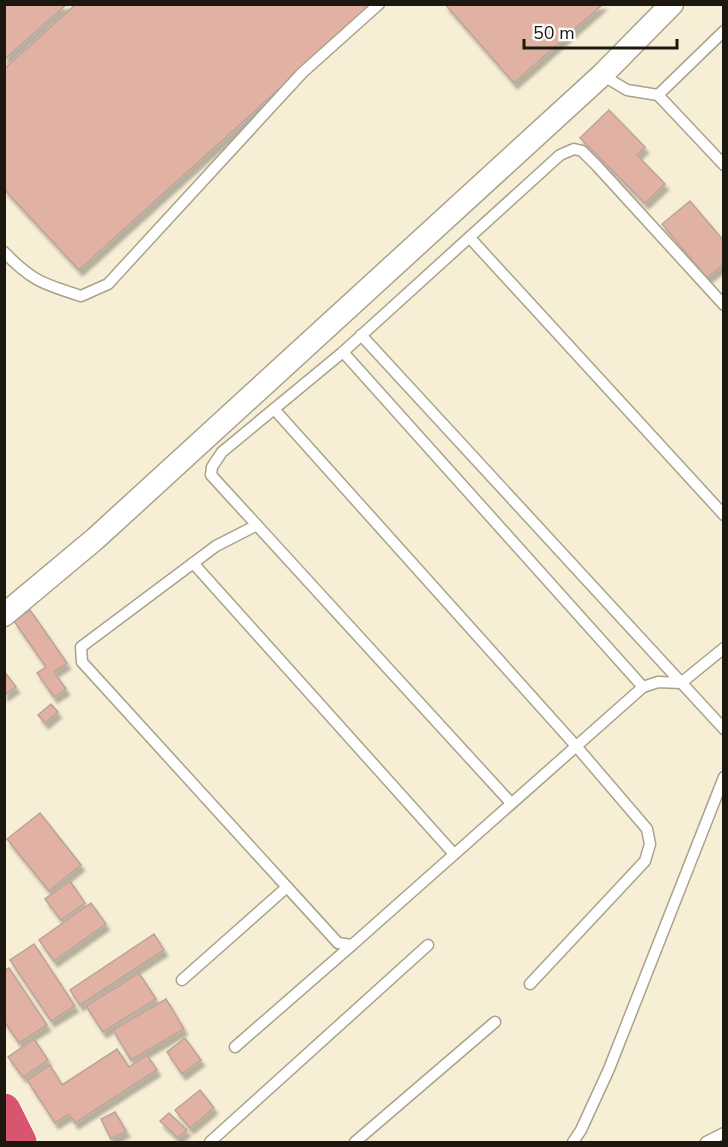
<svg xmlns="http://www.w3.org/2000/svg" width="728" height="1147" viewBox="0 0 728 1147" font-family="'Nunito Sans',sans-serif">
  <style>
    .building { fill: #e1b2a3; stroke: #bca29a; stroke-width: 1.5; filter: url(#shadow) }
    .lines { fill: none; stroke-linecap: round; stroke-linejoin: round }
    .lane-casing { stroke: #aba28c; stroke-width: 13 }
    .street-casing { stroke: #aba28c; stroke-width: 25 }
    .highway-casing { stroke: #fff; stroke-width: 35 }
    .lane { stroke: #fff; stroke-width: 10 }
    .street { stroke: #fff; stroke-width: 22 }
    .highway { stroke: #d8546f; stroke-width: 33 }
  </style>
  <defs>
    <filter id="shadow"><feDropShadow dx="3.5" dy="6" stdDeviation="1.5" flood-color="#0004"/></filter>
  </defs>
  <rect width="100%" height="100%" fill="#f7eed6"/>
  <g class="building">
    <polygon points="4,4 67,4 4,60"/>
    <polygon points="76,4 373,4 79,270 4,189 4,69"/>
    <polygon points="445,4 603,4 514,83"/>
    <polygon points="609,110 645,147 637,155 665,184 645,203 580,138"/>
    <polygon points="690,201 724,241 724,264 707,278 662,224"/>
    <polygon points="30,610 67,663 54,672 66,689 54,697 37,673 46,667 14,621"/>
    <polygon points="4,671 16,687 4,695"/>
    <polygon points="51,704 58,712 45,723 38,715"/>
    <polygon points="40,813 81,865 49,891 7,839"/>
    <polygon points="70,881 85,903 61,920 45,899"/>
    <polygon points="91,903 106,924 54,961 39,940"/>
    <polygon points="154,934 164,950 80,1005 70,990"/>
    <polygon points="34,944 75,1006 51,1021 10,960"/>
    <polygon points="9,968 47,1025 19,1043 4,1021 4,971"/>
    <polygon points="139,973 156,999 103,1032 86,1006"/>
    <polygon points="166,999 184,1029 131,1060 113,1030"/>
    <polygon points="185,1038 201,1060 182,1074 167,1052"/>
    <polygon points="34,1039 48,1060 23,1077 8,1057"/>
    <polygon points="117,1049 129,1067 147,1055 157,1070 75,1123 69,1114 55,1123 27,1080 50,1065 62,1085"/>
    <polygon points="200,1090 214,1108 190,1128 175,1110"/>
    <polygon points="115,1112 126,1131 111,1139 101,1119"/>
    <polygon points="169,1113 187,1130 178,1138 160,1121"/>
  </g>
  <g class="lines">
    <defs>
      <g id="lane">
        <polyline points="724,31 658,95 724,165"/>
        <polyline points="602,75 627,90 658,95"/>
        <polyline points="470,238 724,515"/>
        <path d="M4 252C32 281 43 284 81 296L108 284 302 73 379 4"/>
        <polyline points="361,335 724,729"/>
        <polyline points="343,352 643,687"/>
        <polyline points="274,409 576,746 647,829 650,844 645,861 530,984"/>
        <polyline points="257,525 216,546 81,647 82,662 287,887"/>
        <polyline points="193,563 454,854"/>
        <polyline points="511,803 211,475 212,467 222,452 343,352 560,155 574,149 582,151 597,166 724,305"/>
        <polyline points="182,980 287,887 338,943 352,945 643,687 658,682 681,683 724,648"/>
        <polyline points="235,1047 352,945"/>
        <polyline points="210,1142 428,945"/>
        <polyline points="355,1142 495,1022"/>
        <polyline points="573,1142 581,1130 609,1069 724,777"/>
        <polyline points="706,1142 724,1133"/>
      </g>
      <polyline id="street" points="4,615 95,539 602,75 672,4"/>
      <polyline id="highway" points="4,1110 20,1142"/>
    </defs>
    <use href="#lane" class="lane-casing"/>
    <use href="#street" class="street-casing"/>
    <use href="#highway" class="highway-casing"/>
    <use href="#lane" class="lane"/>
    <use href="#street" class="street"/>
    <use href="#highway" class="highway"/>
  </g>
  <rect width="728" height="1147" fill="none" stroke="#1c1810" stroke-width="12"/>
  <path d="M524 39v9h153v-9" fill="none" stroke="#1c1810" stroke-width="3"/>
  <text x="533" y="39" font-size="18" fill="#1c1810" stroke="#ffffff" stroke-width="4.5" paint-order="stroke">50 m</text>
</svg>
